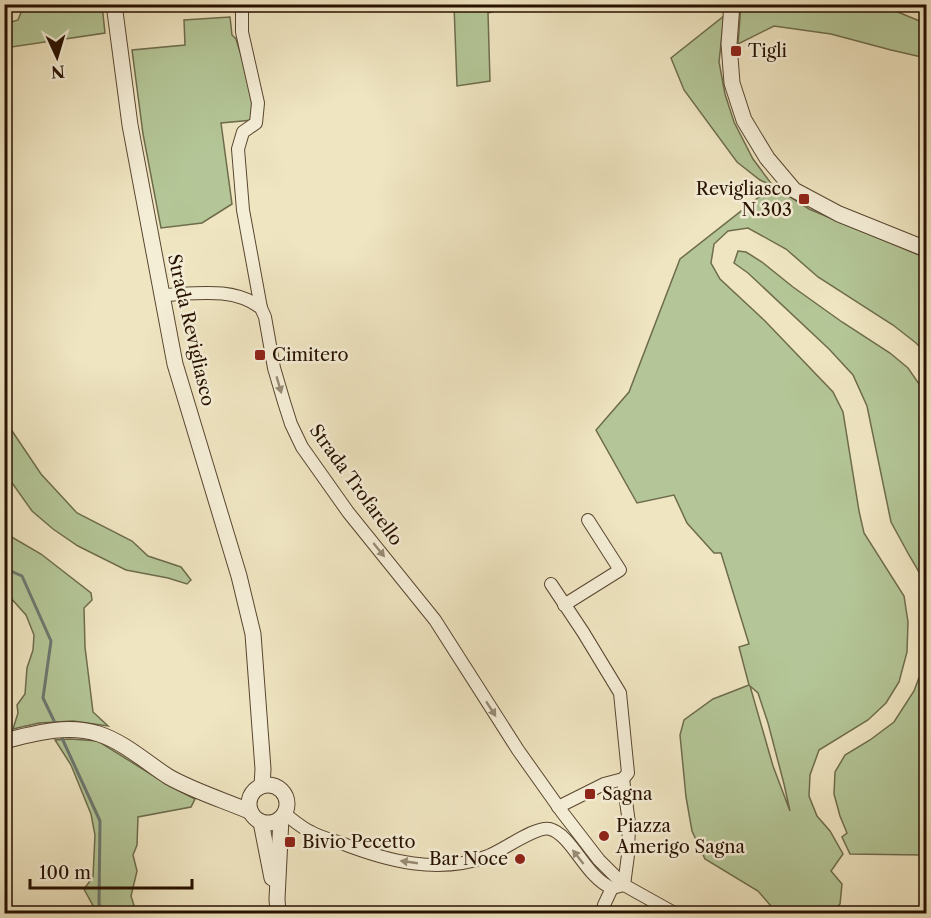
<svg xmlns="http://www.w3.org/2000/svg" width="931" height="918" viewBox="0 0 931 918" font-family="'Libre Caslon Text',serif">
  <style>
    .green { fill: #b4c697; stroke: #6e6c4c; stroke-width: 1.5; fill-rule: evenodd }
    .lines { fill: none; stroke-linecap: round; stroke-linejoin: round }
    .stream { stroke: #6d7870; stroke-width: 3 }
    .minor-casing { stroke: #594630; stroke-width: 14 }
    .tertiary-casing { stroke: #594630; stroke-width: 17 }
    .minor { stroke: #f5eed7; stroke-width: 12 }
    .tertiary { stroke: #f5eed7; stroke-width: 15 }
    .oneway { fill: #988b76 }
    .poi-dot { fill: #8f2418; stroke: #f5eed7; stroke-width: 2 }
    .labels { text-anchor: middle; stroke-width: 5; stroke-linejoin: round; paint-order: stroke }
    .poi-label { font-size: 18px; fill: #271100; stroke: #f5eed7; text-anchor: start }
    .street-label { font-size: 18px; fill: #271100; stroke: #f5eed7 }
  </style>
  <rect width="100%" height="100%" fill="#efe5c1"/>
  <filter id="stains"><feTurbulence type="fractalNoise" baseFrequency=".00333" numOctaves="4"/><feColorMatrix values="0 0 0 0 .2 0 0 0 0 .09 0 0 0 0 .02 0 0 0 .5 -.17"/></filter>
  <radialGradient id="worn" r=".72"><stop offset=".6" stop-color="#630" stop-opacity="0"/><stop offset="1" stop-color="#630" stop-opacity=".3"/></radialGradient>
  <g class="green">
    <polygon points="741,4 881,5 922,22 926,15 926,58 891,50 831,34 774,26 738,44"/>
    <polygon points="24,5 102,5 105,33 5,48 5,24 18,20"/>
    <polygon points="454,5 515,5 488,13 490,81 457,86"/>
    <path d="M724 16 719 62 725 94 734 122 753 159 773 186 809 209 926 258V353L916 343 893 325 818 277 786 249 748 228 728 231 714 244 711 263 720 279 765 321 833 392 843 412 859 511 864 533 904 596 908 622 907 652 899 682 886 703 868 720 819 750 810 775 809 796 817 816 830 831 843 854 831 871 842 884 840 904 831 913H777L758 891 705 859 692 831 686 797 680 735 684 720 713 699 749 685 739 647 749 644 721 553H714L687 523 674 495 637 503 596 430 629 392 680 259 773 186 760 180 737 162 684 90 671 58ZM750 686 758 693 768 723 784 784 790 811 773 766Z"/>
    <polygon points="230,17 232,35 236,39 250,84 254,100 253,120 221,123 232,204 202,223 161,228 143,134 132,50 185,45 184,20"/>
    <polygon points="738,251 746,252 762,262 793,287 842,322 890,353 908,368 926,394 926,584 909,555 891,522 867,406 853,375 829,349 748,273 734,263"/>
    <polygon points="4,419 41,474 77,513 132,541 148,556 181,567 191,580 187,584 168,578 126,570 78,546 53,529 32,511 5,473"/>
    <polygon points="5,535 10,536 41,554 91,593 92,600 84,608 85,647 93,712 108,726 73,721 39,723 13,729 18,713 17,705 25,694 27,668 33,650 34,635 26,615 9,596 5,588"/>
    <polygon points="926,659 926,860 921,855 850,854 842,837 847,833 840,816 834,794 835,772 845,755 870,740 894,722 914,691"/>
    <polygon points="70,739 98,741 168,785 195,799 191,807 138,817 137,845 133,855 137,871 131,896 136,912 146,913 97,913 84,889 93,877 95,835 91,814 71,765 55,740"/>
  </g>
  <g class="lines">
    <g class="stream">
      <polyline points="4,568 22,576 51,641 43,698 56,725"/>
      <polyline points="61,736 100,821 99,904 104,914"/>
    </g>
    <defs>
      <g id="minor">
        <polyline points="242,4 242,32 258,103 256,123 243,132 238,149 243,210 261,308 265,317 274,368 284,402 291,424 302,447 348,512 435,620 518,750 562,812 599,860 624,885 676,914"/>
        <path d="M162 295C194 294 233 286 261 308"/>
        <polyline points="551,584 583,632 620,693 628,773 623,779"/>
        <polyline points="564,605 620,570 588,520"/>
        <polyline points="558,807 604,784 623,779 629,823 628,855 624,885"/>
        <path d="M285 814C293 820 302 828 311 832 320 837 331 840 341 843 387 861 439 875 488 856 502 851 537 825 550 829 572 835 586 878 612 888L624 885"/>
        <polyline points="602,914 604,905 612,888"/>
      </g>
      <g id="tertiary">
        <polyline points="114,4 130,125 175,364 239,576 253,634 263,769 262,786"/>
        <polyline points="732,4 729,44 732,83 744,120 767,158 794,190 839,214 926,249"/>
        <path d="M4 741C36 733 67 724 99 734 124 742 147 763 169 777 194 791 223 800 249 811"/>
        <circle cx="268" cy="804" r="19"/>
        <polyline points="261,822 272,878"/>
        <polyline points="278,914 277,899 281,818"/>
      </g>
    </defs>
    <use href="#minor" class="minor-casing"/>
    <use href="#tertiary" class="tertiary-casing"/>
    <use href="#minor" class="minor"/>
    <use href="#tertiary" class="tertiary"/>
  </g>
  <defs><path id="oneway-solid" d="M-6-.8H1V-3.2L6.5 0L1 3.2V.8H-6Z" transform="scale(1.5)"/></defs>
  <g class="oneway">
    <use href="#oneway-solid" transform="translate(279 385) rotate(74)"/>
    <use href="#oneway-solid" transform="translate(379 550) rotate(51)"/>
    <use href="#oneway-solid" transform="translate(491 709) rotate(57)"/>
    <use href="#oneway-solid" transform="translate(578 857) rotate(-128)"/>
    <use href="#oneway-solid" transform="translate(409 862) rotate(-172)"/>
  </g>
  <g class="poi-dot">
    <rect x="730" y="45" width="12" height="12" rx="3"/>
    <rect x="798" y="193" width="12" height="12" rx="3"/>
    <rect x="254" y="349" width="12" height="12" rx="3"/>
    <rect x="584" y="788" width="12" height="12" rx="3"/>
    <circle cx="604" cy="836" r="6"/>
    <rect x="284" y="836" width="12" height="12" rx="3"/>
    <circle cx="520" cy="859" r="6"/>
  </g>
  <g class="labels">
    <g class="poi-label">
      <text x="748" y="57">Tigli</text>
      <text x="792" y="195" text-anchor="end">Revigliasco<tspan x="792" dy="21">N.303</tspan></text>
      <text x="272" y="361">Cimitero</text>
      <text x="602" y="800">Sagna</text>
      <text x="616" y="832">Piazza<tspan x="616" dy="21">Amerigo Sagna</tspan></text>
      <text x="302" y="848">Bivio Pecetto</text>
      <text x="508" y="865" text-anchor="end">Bar Noce</text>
    </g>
    <g class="street-label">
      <text transform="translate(191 330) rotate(77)" y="6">Strada Revigliasco</text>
      <text transform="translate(356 485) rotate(54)" y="6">Strada Trofarello</text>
    </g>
  </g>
  <rect width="931" height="918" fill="none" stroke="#efe5c1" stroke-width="24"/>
  <rect x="6" y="6" width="919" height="906" fill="none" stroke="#271100" stroke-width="3"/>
  <rect x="12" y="12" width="907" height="894" fill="none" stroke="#271100" stroke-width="1.5"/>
  <g transform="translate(57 57) rotate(176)" stroke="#f5eed7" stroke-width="4.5" paint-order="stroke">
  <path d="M0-4.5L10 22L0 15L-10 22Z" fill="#271100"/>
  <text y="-9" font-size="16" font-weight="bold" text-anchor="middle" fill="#271100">N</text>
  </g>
  <path d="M30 879v9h162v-9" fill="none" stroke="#271100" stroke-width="3"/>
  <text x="39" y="879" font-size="18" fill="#271100" stroke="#f5eed7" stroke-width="4.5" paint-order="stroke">100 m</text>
  <rect width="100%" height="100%" filter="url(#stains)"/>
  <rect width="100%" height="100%" fill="url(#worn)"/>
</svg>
